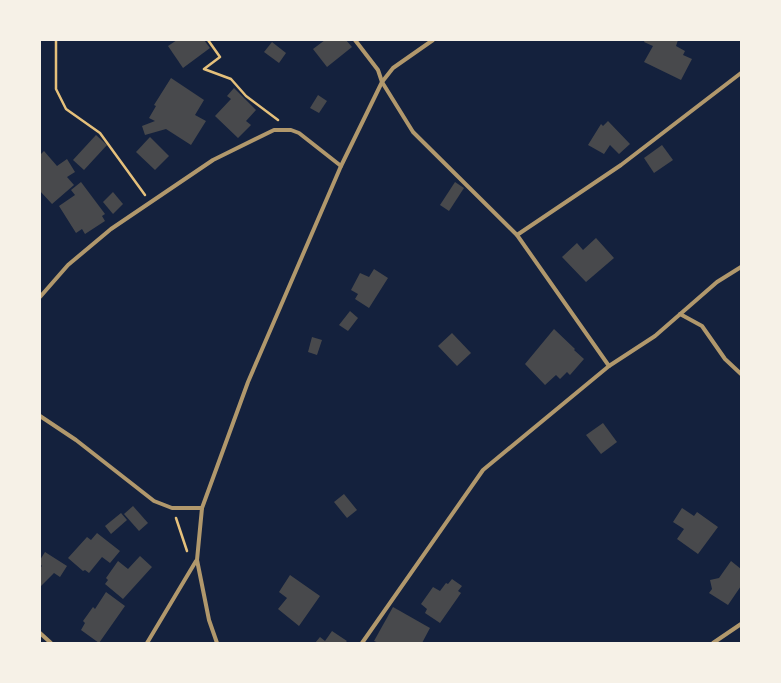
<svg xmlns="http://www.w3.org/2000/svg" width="781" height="683" viewBox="0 0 781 683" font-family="Merriweather,serif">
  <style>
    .building { fill: #48494c }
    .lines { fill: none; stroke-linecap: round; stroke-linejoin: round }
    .path { stroke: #e5c07b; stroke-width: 2.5 }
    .minor { stroke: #b1986c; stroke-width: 4 }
  </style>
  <rect width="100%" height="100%" fill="#14213d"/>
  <g class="building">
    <polygon points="177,40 204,40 210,48 183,68 168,46"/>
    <polygon points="325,40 346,40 352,47 327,67 313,49"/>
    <polygon points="645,40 678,40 676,46 685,51 683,55 692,59 681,80 644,62 653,46 644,42"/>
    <polygon points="272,42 286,53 279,63 264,52"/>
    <polygon points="171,78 204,100 195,115 206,121 191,145 166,129 145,135 142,126 155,121 149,118 156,106 154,105"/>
    <polygon points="234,88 256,110 246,121 251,125 238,138 215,116 231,99 227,96"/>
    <polygon points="318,95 327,101 319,113 310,108"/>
    <polygon points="608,121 630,144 619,154 610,145 604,154 588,145 601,124 603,126"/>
    <polygon points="96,135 107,145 84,170 73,160"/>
    <polygon points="150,137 169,156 155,170 136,152"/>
    <polygon points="662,145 673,160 654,173 644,158"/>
    <polygon points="44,151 57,166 67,159 75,172 67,177 74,185 52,204 40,191 40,155"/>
    <polygon points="81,182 105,214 102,216 105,221 85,234 82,229 76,233 59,206 75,195 71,190"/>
    <polygon points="455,182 464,188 449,211 440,205"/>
    <polygon points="113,192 123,204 113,214 103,202"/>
    <polygon points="596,238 614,258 586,282 562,257 577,243 583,250"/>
    <polygon points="374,269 388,278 369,308 355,299 358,294 351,290 360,273 369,277"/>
    <polygon points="350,311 358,318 348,331 339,325"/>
    <polygon points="554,329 575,349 574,350 584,359 570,375 567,372 560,379 556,375 545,385 525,364"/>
    <polygon points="452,333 471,353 457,366 438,346"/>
    <polygon points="312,337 322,340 317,355 308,352"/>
    <polygon points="603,423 617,442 601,454 586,435"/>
    <polygon points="344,494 357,510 347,518 334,502"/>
    <polygon points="133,506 148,523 139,531 124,514"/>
    <polygon points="682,508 694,516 697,512 718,527 698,554 677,539 684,529 673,522"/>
    <polygon points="121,513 127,520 111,534 105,526"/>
    <polygon points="97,533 120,551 110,563 102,557 89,573 85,570 83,571 68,558 87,537 91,540"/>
    <polygon points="45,552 67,566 60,577 54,573 41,586 40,568 42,566 40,564 40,560"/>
    <polygon points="140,556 152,567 123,599 105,584 108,580 106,578 118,561 128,569"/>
    <polygon points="731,561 741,569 741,586 728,605 709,593 712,589 710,580 719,578"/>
    <polygon points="290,575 320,596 299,626 278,609 287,598 279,592"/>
    <polygon points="452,579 462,586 458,591 461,593 440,623 425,613 427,609 421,604 433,587 440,591 446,583 448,584"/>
    <polygon points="106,592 125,606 99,643 81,630 85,623 83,621 93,607 95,609"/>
    <polygon points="393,607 430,628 422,643 379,643 374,641"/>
    <polygon points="332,631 347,641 345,643 315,643 320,637 325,641"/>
  </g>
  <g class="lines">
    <g class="path">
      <polyline points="56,40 56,89 66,109 100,133 145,195"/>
      <polyline points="208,40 220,57 204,69 231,79 246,96 278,120"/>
      <polyline points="176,518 187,551"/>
    </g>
    <g class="minor">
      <polyline points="355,40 378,70 382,82 413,132 517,235 609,366"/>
      <polyline points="517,235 621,165 741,73"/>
      <polyline points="40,297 68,265 111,229 213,160 274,130 291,130 299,133 341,166"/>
      <polyline points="680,314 702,326 725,359 741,374"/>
      <polyline points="40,416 76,440 154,501 172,508 202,508"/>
      <polyline points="40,633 51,643"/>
      <polyline points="147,643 196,561"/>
      <polyline points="217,643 209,620 197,560 202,508 248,382 341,166 382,82 393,68 433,40"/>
      <polyline points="362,643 483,470 609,366 655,336 717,282 741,267"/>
      <polyline points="713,643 741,624"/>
    </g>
  </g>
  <rect width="781" height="683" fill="none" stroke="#f6f1e7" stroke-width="82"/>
</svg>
